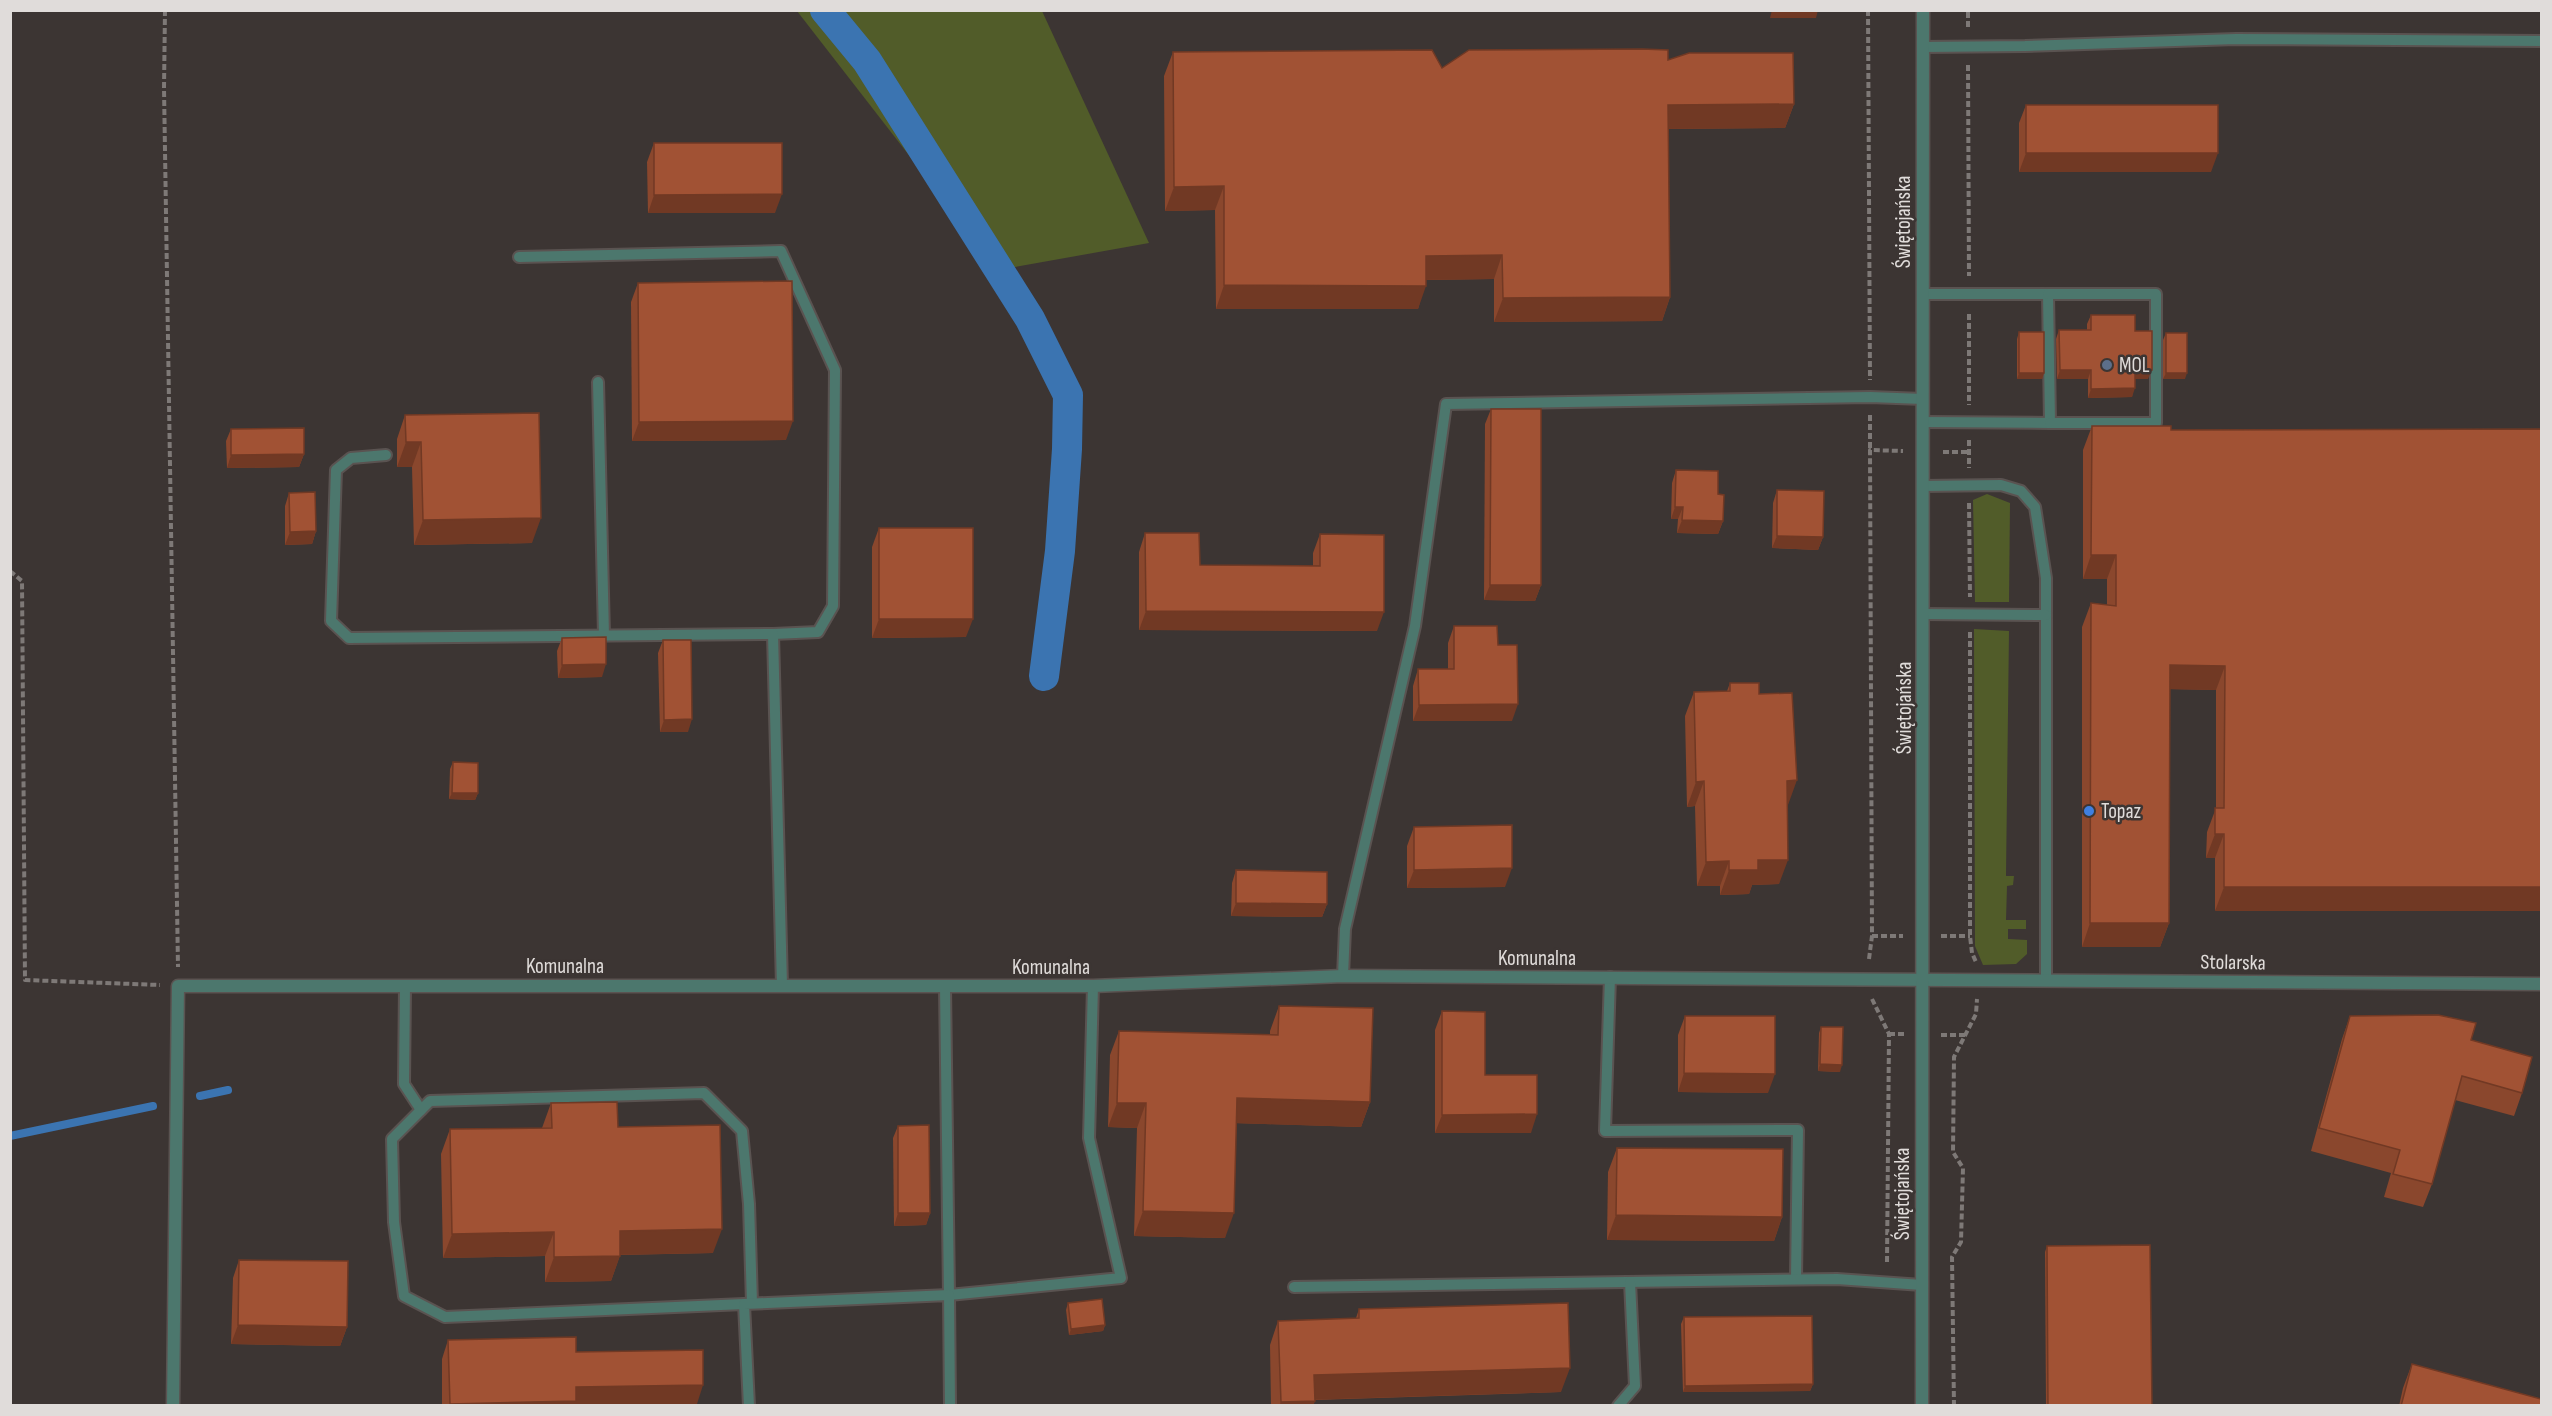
<svg xmlns="http://www.w3.org/2000/svg" width="2552" height="1416" viewBox="0 0 2552 1416" font-family="'Sofia Sans Condensed',sans-serif">
  <style>
    .green { fill: #515c29 }
    .lines { fill: none; stroke-linecap: round; stroke-linejoin: round }
    .stream { stroke: #3b74b1; stroke-width: 8 }
    .canal { stroke: #3b74b1; stroke-width: 30 }
    .service-casing { stroke: #5a5351; stroke-width: 14 }
    .minor-casing { stroke: #5a5351; stroke-width: 15 }
    .tertiary-casing { stroke: #5a5351; stroke-width: 15 }
    .path { stroke: #7e7977; stroke-width: 4; stroke-dasharray: 6 3; stroke-linecap: butt }
    .service { stroke: #4c776d; stroke-width: 10 }
    .minor { stroke: #4c776d; stroke-width: 12 }
    .tertiary { stroke: #4c776d; stroke-width: 12 }
    .wall { fill: #8a472d }
    .shaded-wall { fill: #713924 }
    .building { fill: #a15234; stroke: #713924; stroke-width: 1.5 }
    .service-dot { fill: #5c6f8a; stroke: #3c3533; stroke-width: 2 }
    .shop-dot { fill: #3f7fe0; stroke: #3c3533; stroke-width: 2 }
    .labels { text-anchor: middle; stroke-width: 5; stroke-linejoin: round; paint-order: stroke }
    .street-label { font-size: 21px; fill: #e0dcda; stroke: #3c3533 }
    .poi-label { font-size: 21px; fill: #e0dcda; stroke: #3c3533; text-anchor: start }
  </style>
  <rect width="100%" height="100%" fill="#3c3533"/>
  <g class="green">
    <polygon points="797,11 1042,11 1149,243 998,270"/>
    <polygon points="1987,494 2010,503 2009,602 1975,602 1973,500"/>
    <polygon points="1974,629 2009,631 2006,876 2014,876 2013,885 2007,886 2006,920 2026,920 2026,929 2008,929 2008,939 2027,940 2027,954 2016,964 1983,965 1975,946"/>
  </g>
  <g class="lines">
    <g class="stream">
      <polyline points="200,1096 228,1090"/>
      <polyline points="10,1136 153,1106"/>
    </g>
    <polyline class="canal" points="825,10 867,61 1030,319 1068,395 1067,449 1060,551 1044,676"/>
    <defs>
      <g id="service">
        <polyline points="1923,47 2025,46 2236,39 2542,41"/>
        <polyline points="519,257 781,251 835,370 833,606 818,632 773,634"/>
        <polyline points="1923,294 2048,294 2050,423 1923,422"/>
        <polyline points="2048,294 2156,294 2156,423 2050,423"/>
        <polyline points="598,382 604,635"/>
        <polyline points="386,455 351,458 336,470 331,621 349,638 773,634 782,986"/>
        <polyline points="1923,486 2001,485 2021,491 2035,507 2046,578 2046,979"/>
        <polyline points="1923,614 2046,615"/>
        <polyline points="1343,976 1345,929 1415,626 1446,404 1870,397 1923,399"/>
        <polyline points="1610,977 1605,1131 1798,1130 1796,1279"/>
        <polyline points="405,986 404,1084 421,1110"/>
        <polyline points="945,986 949,1295 1121,1278 1089,1138 1093,986"/>
        <polyline points="1294,1287 1837,1279 1922,1285"/>
        <polyline points="744,1304 445,1317 404,1296 394,1222 392,1139 430,1101 704,1093 742,1131 749,1204 752,1303"/>
        <polyline points="749,1406 744,1304 949,1295 950,1406"/>
        <polyline points="1618,1406 1635,1386 1630,1282"/>
      </g>
      <polyline id="minor" points="173,1406 178,986 1093,986 1343,976 2542,984"/>
      <polyline id="tertiary" points="1922,1406 1923,10"/>
    </defs>
    <use href="#service" class="service-casing"/>
    <use href="#minor" class="minor-casing"/>
    <use href="#tertiary" class="tertiary-casing"/>
    <g class="path">
      <polyline points="165,10 164,88 178,967"/>
      <polyline points="1868,10 1870,380"/>
      <polyline points="1968,27 1968,10"/>
      <polyline points="1968,65 1969,276"/>
      <polyline points="1969,314 1969,405"/>
      <polyline points="1870,415 1870,450"/>
      <polyline points="1969,440 1969,468"/>
      <polyline points="1943,452 1969,452"/>
      <polyline points="1969,503 1970,597"/>
      <polyline points="10,571 22,581 25,980 160,985"/>
      <polyline points="1970,632 1970,936 1972,953 1976,962"/>
      <polyline points="1872,936 1903,936"/>
      <polyline points="1941,936 1970,936"/>
      <polyline points="1869,959 1872,936 1870,450 1903,451"/>
      <polyline points="1872,999 1889,1034 1887,1263"/>
      <polyline points="1889,1034 1904,1034"/>
      <polyline points="1941,1035 1965,1035"/>
      <polyline points="1954,1406 1952,1257 1961,1242 1963,1168 1953,1152 1954,1057 1976,1014 1977,999"/>
    </g>
    <use href="#service" class="service"/>
    <use href="#minor" class="minor"/>
    <use href="#tertiary" class="tertiary"/>
  </g>
  <g class="wall">
    <polygon points="1173,52 1442,68 1668,60 1794,104 1785,128 1668,129 1670,297 1662,321 1494,322 1494,279 1426,280 1418,309 1216,309 1215,210 1165,211 1164,76"/>
    <polygon points="2026,105 2211,172 2019,172 2019,123"/>
    <polygon points="654,143 775,213 648,213 647,162"/>
    <polygon points="638,283 786,440 632,441 631,302"/>
    <polygon points="2091,315 2135,331 2148,379 2135,379 2132,397 2088,398 2088,379 2057,379 2056,339 2059,330 2087,330 2087,324"/>
    <polygon points="2019,332 2044,373 2042,379 2017,379 2017,339"/>
    <polygon points="2166,333 2185,379 2163,379 2163,340"/>
    <polygon points="1491,409 1541,585 1535,601 1484,600 1485,424"/>
    <polygon points="405,415 532,543 414,545 412,467 397,467 397,439"/>
    <polygon points="2092,426 2171,430 2541,429 2215,911 2215,858 2206,858 2207,832 2216,808 2216,690 2170,689 2169,923 2160,947 2082,947 2082,627 2091,603 2107,605 2107,579 2083,579 2083,450"/>
    <polygon points="231,429 304,454 299,467 227,468 226,441"/>
    <polygon points="1676,470 1718,494 1723,521 1718,534 1677,533 1678,519 1671,519 1672,483"/>
    <polygon points="1777,490 1823,537 1818,550 1772,548 1773,503"/>
    <polygon points="289,493 316,531 312,544 285,545 285,506"/>
    <polygon points="879,528 966,637 872,638 872,547"/>
    <polygon points="1145,533 1200,565 1313,566 1313,553 1320,534 1377,631 1139,630 1139,552"/>
    <polygon points="1454,626 1498,645 1512,721 1413,721 1413,686 1418,669 1448,669 1448,643"/>
    <polygon points="562,638 602,677 558,678 557,651"/>
    <polygon points="663,640 688,732 660,732 658,653"/>
    <polygon points="1730,683 1759,694 1788,805 1779,884 1752,885 1749,894 1720,895 1720,886 1697,886 1695,806 1687,807 1685,716 1694,692 1727,691"/>
    <polygon points="453,762 478,793 475,800 449,799 450,769"/>
    <polygon points="1414,827 1505,887 1407,888 1407,846"/>
    <polygon points="1236,870 1327,904 1322,917 1231,916 1232,883"/>
    <polygon points="1279,1006 1370,1102 1361,1127 1236,1123 1225,1238 1134,1236 1137,1128 1108,1127 1110,1055 1119,1031 1270,1035 1270,1031"/>
    <polygon points="1442,1011 1485,1075 1531,1133 1435,1133 1435,1030"/>
    <polygon points="1685,1016 1768,1093 1678,1092 1678,1035"/>
    <polygon points="2350,1016 2471,1040 2522,1093 2514,1116 2455,1100 2432,1184 2423,1207 2384,1197 2391,1173 2311,1151 2342,1039"/>
    <polygon points="1821,1027 1840,1072 1818,1071 1819,1033"/>
    <polygon points="551,1103 713,1253 620,1255 611,1281 545,1282 545,1256 443,1258 441,1154 450,1129 542,1128"/>
    <polygon points="898,1126 930,1213 926,1225 894,1226 893,1138"/>
    <polygon points="1617,1148 1782,1217 1774,1241 1607,1240 1608,1172"/>
    <polygon points="2047,1246 2152,1406 2046,1406 2045,1252"/>
    <polygon points="239,1260 347,1327 340,1346 231,1344 233,1278"/>
    <polygon points="1068,1303 1105,1325 1103,1331 1069,1335 1066,1310"/>
    <polygon points="1359,1309 1561,1392 1315,1400 1313,1406 1271,1406 1270,1345 1278,1321 1356,1318"/>
    <polygon points="1684,1317 1813,1384 1810,1391 1683,1392 1681,1324"/>
    <polygon points="448,1340 576,1352 697,1404 602,1406 442,1406 442,1359"/>
    <polygon points="2412,1364 2541,1406 2399,1406 2403,1388"/>
  </g>
  <g class="shaded-wall">
    <polygon points="1772,10 1818,10 1816,18 1770,18"/>
    <polygon points="1794,104 1785,128 1659,129 1668,105"/>
    <polygon points="2026,153 2218,153 2211,172 2019,172"/>
    <polygon points="1224,186 1215,210 1165,211 1174,187"/>
    <polygon points="782,194 775,213 648,213 654,195"/>
    <polygon points="1502,255 1494,279 1418,280 1426,256"/>
    <polygon points="1224,285 1426,286 1418,309 1216,309"/>
    <polygon points="1670,297 1662,321 1494,322 1503,298"/>
    <polygon points="2060,370 2091,370 2088,379 2057,379"/>
    <polygon points="2135,370 2152,370 2148,379 2132,379"/>
    <polygon points="2019,373 2044,373 2042,379 2017,379"/>
    <polygon points="2166,373 2187,373 2185,379 2163,379"/>
    <polygon points="2135,388 2132,397 2088,398 2091,389"/>
    <polygon points="793,421 786,440 632,441 639,422"/>
    <polygon points="406,442 421,442 412,467 397,467"/>
    <polygon points="304,454 299,467 227,468 231,455"/>
    <polygon points="1675,507 1683,507 1678,519 1671,519"/>
    <polygon points="541,518 532,543 414,545 423,520"/>
    <polygon points="1682,520 1723,521 1718,534 1677,533"/>
    <polygon points="316,531 312,544 285,545 290,532"/>
    <polygon points="1777,536 1823,537 1818,550 1772,548"/>
    <polygon points="2091,555 2116,555 2107,579 2083,579"/>
    <polygon points="1490,585 1541,585 1535,601 1484,600"/>
    <polygon points="1146,611 1384,612 1377,631 1139,630"/>
    <polygon points="879,619 973,619 966,637 872,638"/>
    <polygon points="606,664 602,677 558,678 562,665"/>
    <polygon points="2170,665 2225,666 2216,690 2161,689"/>
    <polygon points="1518,704 1512,721 1413,721 1419,705"/>
    <polygon points="692,719 688,732 660,732 664,720"/>
    <polygon points="1797,780 1788,805 1778,805 1787,781"/>
    <polygon points="1704,781 1695,806 1687,807 1696,782"/>
    <polygon points="452,793 478,793 475,800 449,799"/>
    <polygon points="2215,834 2224,834 2215,858 2206,858"/>
    <polygon points="1758,860 1788,860 1779,884 1752,885 1749,894 1720,895 1729,870"/>
    <polygon points="1729,861 1720,886 1697,886 1706,862"/>
    <polygon points="1512,868 1505,887 1407,888 1414,870"/>
    <polygon points="2224,887 2541,887 2541,911 2215,911"/>
    <polygon points="1236,903 1327,904 1322,917 1231,916"/>
    <polygon points="2090,923 2169,923 2160,947 2082,947"/>
    <polygon points="1820,1064 1842,1065 1840,1072 1818,1071"/>
    <polygon points="1684,1073 1775,1074 1768,1093 1678,1092"/>
    <polygon points="1237,1098 1370,1102 1361,1127 1228,1123"/>
    <polygon points="1117,1103 1146,1103 1137,1128 1108,1127"/>
    <polygon points="1537,1114 1531,1133 1435,1133 1442,1115"/>
    <polygon points="1143,1211 1234,1213 1225,1238 1134,1236"/>
    <polygon points="898,1213 930,1213 926,1225 894,1226"/>
    <polygon points="1616,1215 1782,1217 1774,1241 1607,1240"/>
    <polygon points="722,1229 713,1253 611,1255 620,1231"/>
    <polygon points="554,1232 545,1256 443,1258 452,1234"/>
    <polygon points="620,1256 611,1281 545,1282 554,1257"/>
    <polygon points="238,1325 347,1327 340,1346 231,1344"/>
    <polygon points="1105,1325 1103,1331 1069,1335 1071,1329"/>
    <polygon points="1570,1368 1561,1392 1305,1400 1314,1375"/>
    <polygon points="1813,1384 1810,1391 1683,1392 1685,1386"/>
    <polygon points="703,1385 697,1404 602,1406 449,1406 450,1404 576,1387"/>
    <polygon points="1315,1401 1313,1406 1279,1406 1281,1402"/>
  </g>
  <g class="building">
    <polygon points="1642,49 1668,50 1668,60 1689,53 1793,53 1794,104 1668,105 1670,297 1503,298 1502,255 1426,256 1426,286 1224,285 1224,186 1174,187 1173,52 1432,50 1442,68 1469,50"/>
    <rect x="2026" y="105" width="192" height="48"/>
    <polygon points="654,143 782,143 782,194 654,195"/>
    <polygon points="792,281 793,421 639,422 638,283"/>
    <polygon points="2091,315 2135,315 2135,331 2152,331 2152,370 2135,370 2135,388 2091,389 2091,370 2060,370 2059,330 2091,330"/>
    <rect x="2019" y="332" width="25" height="41"/>
    <rect x="2166" y="333" width="21" height="40"/>
    <polygon points="1491,409 1541,409 1541,585 1490,585"/>
    <polygon points="539,413 541,518 423,520 421,442 406,442 405,415"/>
    <polygon points="2092,426 2171,426 2171,430 2541,429 2541,887 2224,887 2224,834 2215,834 2215,808 2224,808 2225,666 2170,665 2169,923 2090,923 2091,603 2116,606 2116,555 2091,555"/>
    <polygon points="304,428 304,454 231,455 231,429"/>
    <polygon points="1676,470 1718,471 1718,494 1724,495 1723,521 1682,520 1683,507 1675,507"/>
    <polygon points="1777,490 1824,491 1823,537 1777,536"/>
    <polygon points="315,492 316,531 290,532 289,493"/>
    <rect x="879" y="528" width="94" height="91"/>
    <polygon points="1145,533 1199,533 1200,565 1320,566 1320,534 1384,535 1384,612 1146,611"/>
    <polygon points="1454,626 1497,626 1498,645 1517,645 1518,704 1419,705 1418,669 1454,669"/>
    <polygon points="606,637 606,664 562,665 562,638"/>
    <polygon points="663,640 691,640 692,719 664,720"/>
    <polygon points="1730,683 1759,683 1759,694 1792,693 1797,780 1787,781 1788,860 1758,860 1758,870 1729,870 1729,861 1706,862 1704,781 1696,782 1694,692 1730,691"/>
    <polygon points="453,762 478,763 478,793 452,793"/>
    <polygon points="1512,825 1512,868 1414,870 1414,827"/>
    <polygon points="1236,870 1327,872 1327,904 1236,903"/>
    <polygon points="1279,1006 1373,1008 1370,1102 1237,1098 1234,1213 1143,1211 1146,1103 1117,1103 1119,1031 1278,1035"/>
    <polygon points="1442,1011 1485,1012 1485,1075 1537,1075 1537,1114 1442,1115"/>
    <polygon points="2438,1015 2476,1023 2471,1040 2532,1057 2522,1093 2462,1076 2432,1184 2393,1174 2400,1150 2319,1128 2350,1016"/>
    <polygon points="1685,1016 1775,1016 1775,1074 1684,1073"/>
    <polygon points="1821,1027 1843,1027 1842,1065 1820,1064"/>
    <polygon points="617,1102 618,1127 720,1125 722,1229 620,1231 620,1256 554,1257 554,1232 452,1234 450,1129 552,1128 551,1103"/>
    <polygon points="929,1125 930,1213 898,1213 898,1126"/>
    <polygon points="1617,1148 1783,1149 1782,1217 1616,1215"/>
    <polygon points="2150,1245 2152,1406 2048,1406 2047,1246"/>
    <polygon points="239,1260 348,1261 347,1327 238,1325"/>
    <polygon points="1102,1299 1105,1325 1071,1329 1068,1303"/>
    <polygon points="1568,1303 1570,1368 1314,1375 1315,1401 1281,1402 1278,1321 1359,1318 1359,1309"/>
    <polygon points="1812,1316 1813,1384 1685,1386 1684,1317"/>
    <polygon points="576,1337 576,1352 703,1350 703,1385 576,1387 576,1401 450,1404 448,1340"/>
    <polygon points="2412,1364 2541,1399 2541,1406 2401,1406"/>
  </g>
  <circle class="service-dot" cx="2107" cy="365" r="6"/>
  <circle class="shop-dot" cx="2089" cy="811" r="6"/>
  <g class="labels">
    <g class="street-label">
      <text transform="translate(1903 222) rotate(-90)" y="7">Świętojańska</text>
      <text transform="translate(1904 708) rotate(-90)" y="7">Świętojańska</text>
      <text x="1537" y="965">Komunalna</text>
      <text transform="translate(2233 962) rotate(1)" y="7">Stolarska</text>
      <text x="565" y="973">Komunalna</text>
      <text x="1051" y="974">Komunalna</text>
      <text transform="translate(1902 1194) rotate(-90)" y="7">Świętojańska</text>
    </g>
    <g class="poi-label">
      <text x="2119" y="372">MOL</text>
      <text x="2101" y="818">Topaz</text>
    </g>
  </g>
  <rect width="2552" height="1416" fill="none" stroke="#e0dcda" stroke-width="24"/>
</svg>
